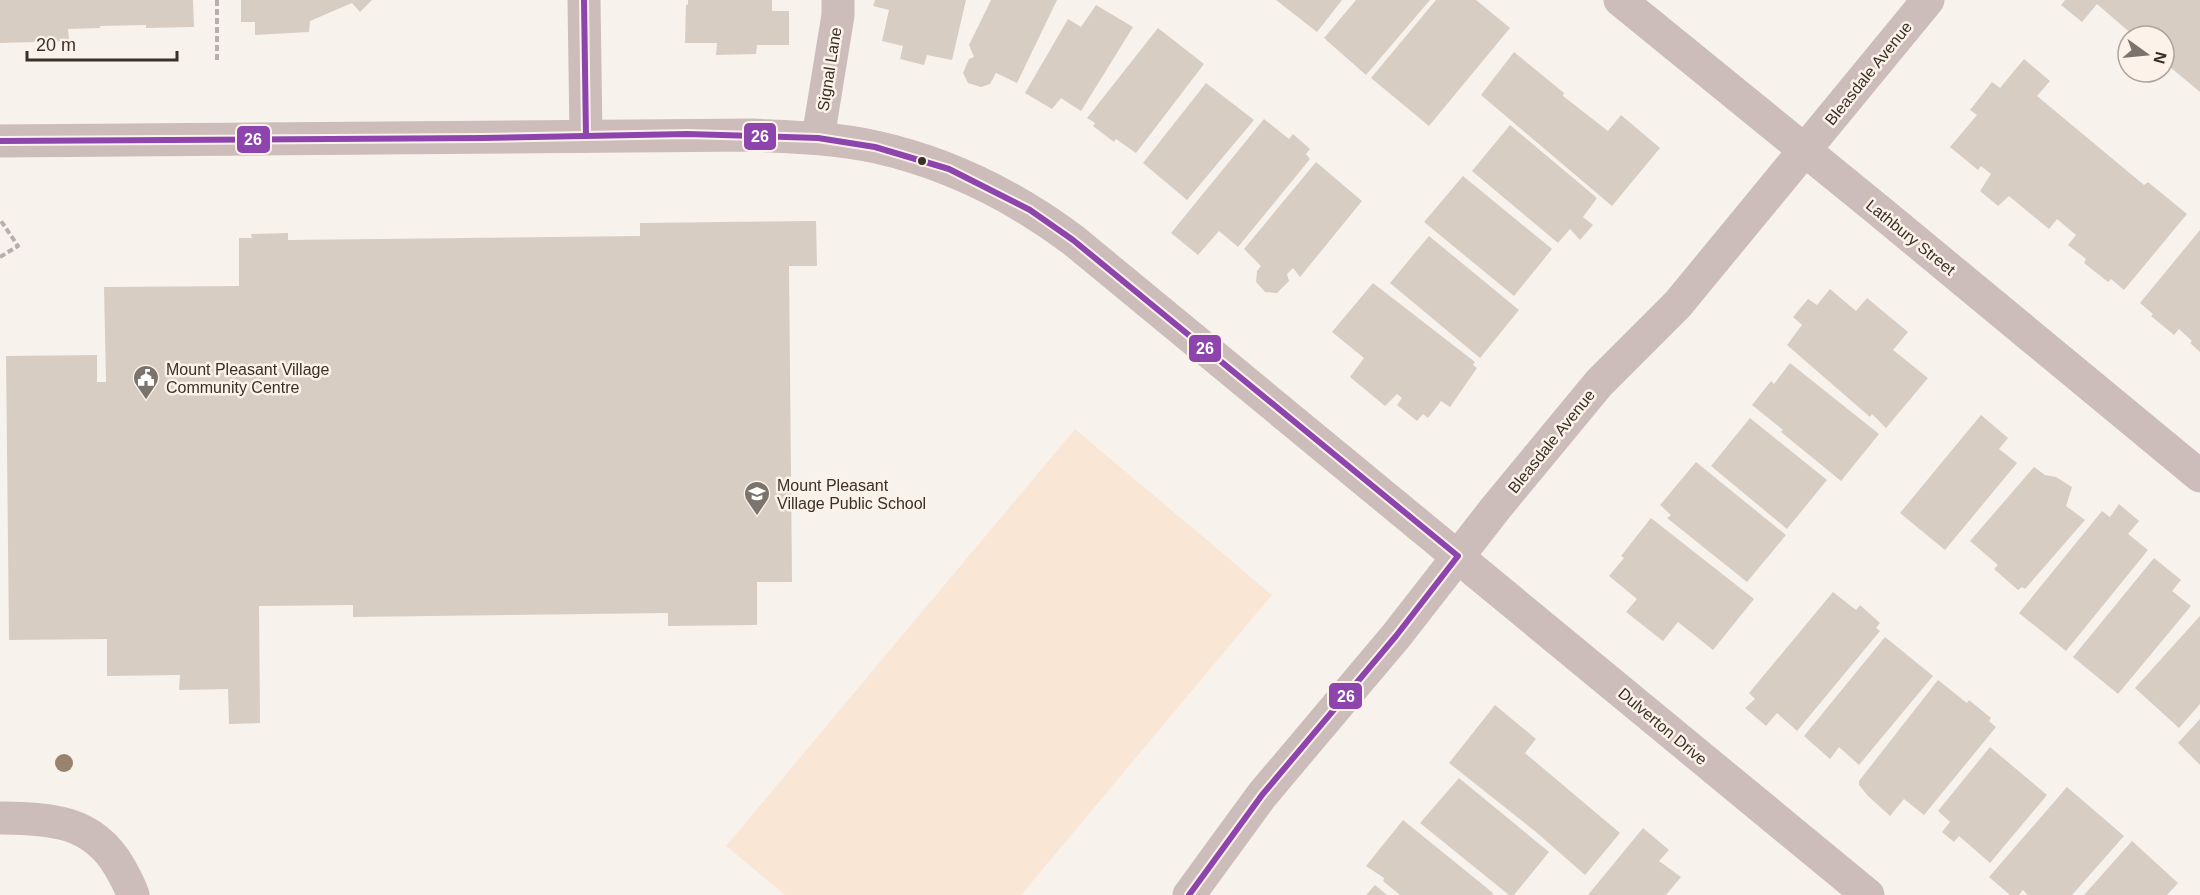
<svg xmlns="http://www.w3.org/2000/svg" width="2200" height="895" viewBox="0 0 2200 895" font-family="Arial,sans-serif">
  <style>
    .green { fill: #fae6d5 }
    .building { fill: #d8cdc2 }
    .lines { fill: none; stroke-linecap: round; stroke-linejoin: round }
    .path { stroke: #b9aeac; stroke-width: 4; stroke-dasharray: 6 3; stroke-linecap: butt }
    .minor { stroke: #ccbcba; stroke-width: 33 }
    .bus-1-casing { stroke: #fcf2e9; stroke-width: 10 }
    .bus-1 { stroke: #8e44ad; stroke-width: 6 }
    .tree { fill: #98836c }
    .bus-dot { fill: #393027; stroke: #fcf2e9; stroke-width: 2 }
    .labels { text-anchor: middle; stroke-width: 5; stroke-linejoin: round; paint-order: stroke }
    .street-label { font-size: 16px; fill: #393027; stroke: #fcf2e9 }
    .poi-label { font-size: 16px; fill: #393027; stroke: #fcf2e9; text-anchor: start }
    .line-badge { stroke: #fcf2e9; stroke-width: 2 }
    .badge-label { font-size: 16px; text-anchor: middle; font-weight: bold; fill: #fff }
  </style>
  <rect width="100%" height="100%" fill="#f8f2ed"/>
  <polygon class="green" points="1075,429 1272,595 1021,895 785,895 726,846"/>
  <g class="building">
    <polygon points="0,0 193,0 194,27 146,28 146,25 100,26 100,28 68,29 69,41 0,43"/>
    <polygon points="241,0 372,0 360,12 352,3 310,21 309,32 255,35 255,22 241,22"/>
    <polygon points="688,0 772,0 772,11 789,11 789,45 757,45 756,54 716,55 717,43 685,43 686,4 688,5"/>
    <polygon points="875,0 966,0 952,60 927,55 924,65 900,59 903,46 882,41 889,10 873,6"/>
    <polygon points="991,0 1057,0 1017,83 996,73 990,84 981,87 968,83 963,73 969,59 974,57 969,45"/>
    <polygon points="1276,0 1342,0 1317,32"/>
    <polygon points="1356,0 1430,0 1366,75 1324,38"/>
    <polygon points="1436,0 1476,0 1510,28 1429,126 1371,78"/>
    <polygon points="2065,0 2200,0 2200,92 2164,62 2164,36 2134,36 2097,4 2082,22 2061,5"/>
    <polygon points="1096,5 1133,27 1081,111 1061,98 1052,109 1025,93 1068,19 1081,27"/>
    <polygon points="1158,28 1204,64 1136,153 1116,139 1114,142 1093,126 1095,123 1087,118"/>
    <polygon points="1514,52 1564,93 1563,96 1608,131 1621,115 1660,148 1612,206 1481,95"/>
    <polygon points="2024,59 2050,81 2037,96 2144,185 2148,182 2187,214 2124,290 2111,279 2108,282 2084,263 2086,259 2068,245 2076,235 2057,219 2049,229 2009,196 1998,206 1980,191 1991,174 1981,166 1978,170 1950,147 1977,115 1970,110 1992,82 2000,88"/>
    <polygon points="1206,83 1254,120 1187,200 1143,163"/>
    <polygon points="1264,119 1289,139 1293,134 1310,149 1306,154 1310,159 1238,247 1219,231 1198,255 1171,233"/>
    <polygon points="1510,125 1597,198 1583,217 1593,225 1580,240 1570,229 1558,243 1472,171"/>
    <polygon points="1316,162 1362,201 1300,277 1293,268 1287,274 1289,281 1277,293 1265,292 1256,282 1257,271 1261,266 1244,249"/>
    <polygon points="1463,176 1552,249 1514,296 1424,222"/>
    <polygon points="816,221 817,266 789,266 792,582 757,582 757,625 668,626 668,613 353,617 353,605 259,606 260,723 229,724 228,689 179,690 180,675 107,676 107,639 9,640 6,356 97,355 97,382 106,382 104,287 239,286 239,238 252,238 251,234 288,233 288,240 640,236 640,223"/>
    <polygon points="2200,230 2200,352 2190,343 2192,341 2179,329 2174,335 2151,316 2153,314 2140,303"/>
    <polygon points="1429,236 1519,310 1480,358 1390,283"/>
    <polygon points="1373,283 1475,362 1473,365 1477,368 1450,407 1441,401 1428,418 1423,414 1417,421 1397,405 1402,398 1397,394 1385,406 1350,377 1364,358 1332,332"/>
    <polygon points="1830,289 1856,311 1867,298 1908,332 1893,350 1928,378 1886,428 1872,414 1870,417 1787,345 1802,325 1793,317 1808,299 1817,305"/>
    <polygon points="1790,363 1879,434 1841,481 1781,432 1783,430 1752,405 1771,381 1774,384"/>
    <polygon points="1981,415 2008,438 1999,449 2017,463 1945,550 1900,513"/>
    <polygon points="1750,418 1827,480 1787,529 1711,466"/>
    <polygon points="1696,462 1786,535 1747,582 1667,518 1671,515 1660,505"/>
    <polygon points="2034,467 2045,475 2056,477 2072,487 2066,506 2085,520 2025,589 2022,587 2018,590 1994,569 1998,565 1970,541"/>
    <polygon points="2119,504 2139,521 2128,534 2148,550 2066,651 2019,613 2102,511 2110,517"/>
    <polygon points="1651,518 1754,599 1713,650 1678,622 1663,641 1626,612 1637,599 1609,576 1624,558 1621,556"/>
    <polygon points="2154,558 2181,580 2172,591 2191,606 2118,694 2073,657"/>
    <polygon points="1833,592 1856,610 1860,605 1880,623 1876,628 1880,631 1797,731 1777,713 1766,726 1745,708 1755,699 1749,693"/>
    <polygon points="2200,616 2200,704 2179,728 2135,688"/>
    <polygon points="1885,637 1933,676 1859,765 1839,747 1830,759 1804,736"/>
    <polygon points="1938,680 1967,703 1969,700 1991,718 1989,721 1996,727 1924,815 1904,799 1890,816 1868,796 1859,785 1859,781"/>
    <polygon points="1495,705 1536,739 1525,753 1620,833 1585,875 1536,832 1449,763"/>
    <polygon points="2200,719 2200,765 2178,743"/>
    <polygon points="1990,747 2047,795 1990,863 1959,836 1954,842 1942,832 1950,822 1938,811"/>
    <polygon points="1459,778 1549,852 1514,895 1509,895 1420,823"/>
    <polygon points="2067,787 2124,836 2072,895 2028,895 2023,890 2019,895 2010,895 1989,877"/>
    <polygon points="1403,820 1493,893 1492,895 1400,895 1383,881 1384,878 1366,866"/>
    <polygon points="1643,828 1669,850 1659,861 1681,877 1666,895 1588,895"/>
    <polygon points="2132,841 2178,883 2167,895 2084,895"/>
    <polygon points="1375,885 1387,895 1366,895"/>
  </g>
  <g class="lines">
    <g class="path">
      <polyline points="217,0 217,60"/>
      <polyline points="0,257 18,246 1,221"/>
    </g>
    <g class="minor">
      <polyline points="584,0 586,136"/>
      <polyline points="1620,0 1877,209 2200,476"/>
      <polyline points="818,138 838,15 838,0"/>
      <path d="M0 141 753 135C794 137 836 138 876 147 948 163 1014 196 1073 240L1868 895"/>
      <path d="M0 818C48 819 91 819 119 866 124 875 130 885 133 895"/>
      <polyline points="1189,895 1262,795 1396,636 1495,509 1599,383 1678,304 1928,0"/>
    </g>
    <defs>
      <g id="bus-1">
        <polyline points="584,0 586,136"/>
        <polyline points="0,141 483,138 687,134 818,138 875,147 949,169 1030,210 1073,240 1458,556 1396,636 1262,795 1189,895"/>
      </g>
    </defs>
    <use href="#bus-1" class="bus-1-casing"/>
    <use href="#bus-1" class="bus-1"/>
  </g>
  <circle class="tree" cx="64" cy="763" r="9"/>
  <defs>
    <symbol id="civic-pin" viewBox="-11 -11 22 30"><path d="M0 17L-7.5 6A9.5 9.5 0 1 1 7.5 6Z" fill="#7c746c" stroke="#fcf2e9"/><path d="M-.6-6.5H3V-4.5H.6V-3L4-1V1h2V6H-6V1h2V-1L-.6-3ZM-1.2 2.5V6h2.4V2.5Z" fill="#fff"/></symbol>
    <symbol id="school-pin" viewBox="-11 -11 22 30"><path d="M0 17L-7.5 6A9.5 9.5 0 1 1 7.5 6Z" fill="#7c746c" stroke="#fcf2e9"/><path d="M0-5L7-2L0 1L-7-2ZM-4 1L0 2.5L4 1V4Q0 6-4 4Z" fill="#fff"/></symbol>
  </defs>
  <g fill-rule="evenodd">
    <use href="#civic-pin" x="131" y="363" width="30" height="40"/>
    <use href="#school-pin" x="742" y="479" width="30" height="40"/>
  </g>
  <circle class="bus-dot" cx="922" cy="161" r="5"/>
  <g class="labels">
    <g class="street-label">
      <text transform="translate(829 69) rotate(-81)" y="6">Signal Lane</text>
      <text transform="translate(1868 73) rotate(-51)" y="6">Bleasdale Avenue</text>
      <text transform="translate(1911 237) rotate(39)" y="6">Lathbury Street</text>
      <text transform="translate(1551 441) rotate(-51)" y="6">Bleasdale Avenue</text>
      <text transform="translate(1663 726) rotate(40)" y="6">Dulverton Drive</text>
    </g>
    <g class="poi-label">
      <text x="166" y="375">Mount Pleasant Village<tspan x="166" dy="18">Community Centre</tspan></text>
      <text x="777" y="491">Mount Pleasant<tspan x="777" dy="18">Village Public School</tspan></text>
    </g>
  </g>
  <g class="line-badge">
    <rect x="743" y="122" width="34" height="29" rx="6" fill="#8e44ad"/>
    <rect x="236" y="125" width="35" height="29" rx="6" fill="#8e44ad"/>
    <rect x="1188" y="334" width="34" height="29" rx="6" fill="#8e44ad"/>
    <rect x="1328" y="682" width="35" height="28" rx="6" fill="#8e44ad"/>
  </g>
  <g class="badge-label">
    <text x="760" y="142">26</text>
    <text x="253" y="145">26</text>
    <text x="1205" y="354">26</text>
    <text x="1346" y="702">26</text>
  </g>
  <g transform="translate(2146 54) rotate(105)"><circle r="28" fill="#fcf2e9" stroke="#aea49b" stroke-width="1.5"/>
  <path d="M0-4.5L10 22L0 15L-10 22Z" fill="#7c746c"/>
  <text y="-9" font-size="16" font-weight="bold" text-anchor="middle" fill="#393027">N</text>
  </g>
  <path d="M27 51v9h150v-9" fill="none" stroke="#393027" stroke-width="3"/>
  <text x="36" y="51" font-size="18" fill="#393027" stroke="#fcf2e9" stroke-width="4.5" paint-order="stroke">20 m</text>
</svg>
